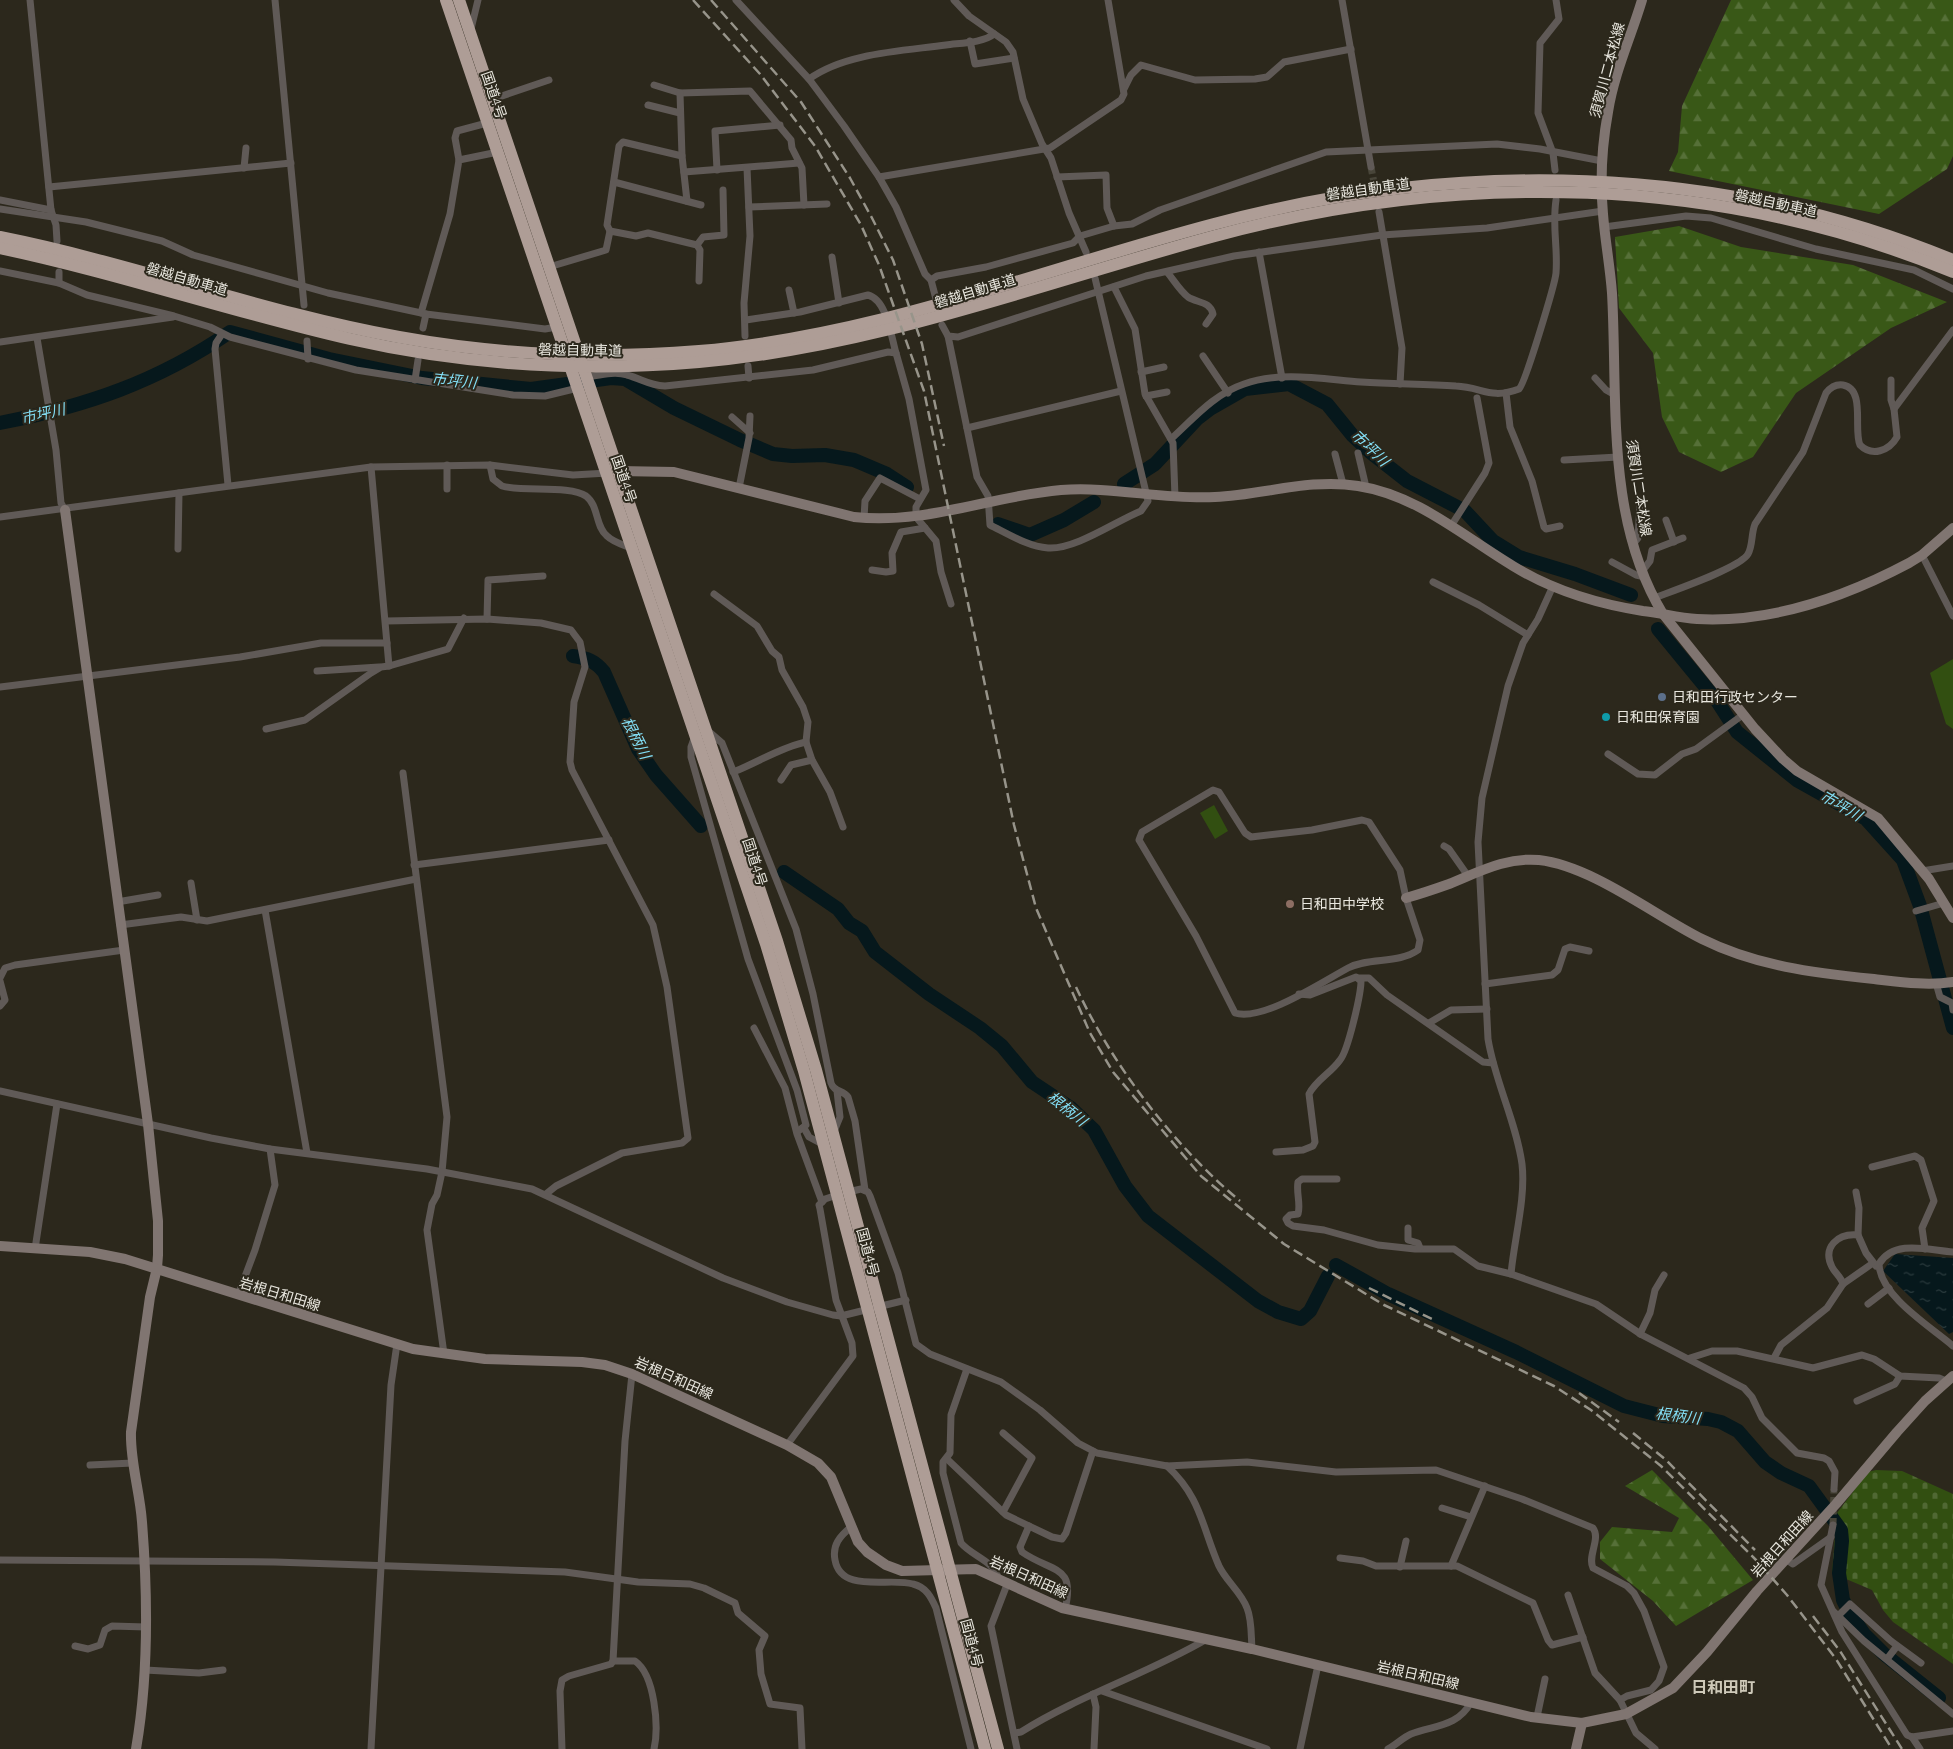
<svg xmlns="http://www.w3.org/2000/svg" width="1953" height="1749" viewBox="0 0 1953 1749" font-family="Quicksand,'Noto Sans JP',sans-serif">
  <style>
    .green { fill: #324f11 }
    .forest { fill: url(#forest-firs) }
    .cemetery { fill: url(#cemetery-stones) }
    .water { fill: url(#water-ripples) }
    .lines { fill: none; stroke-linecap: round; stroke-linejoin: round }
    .river { stroke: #06181c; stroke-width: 14 }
    .street-tunnel { stroke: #484539; stroke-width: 7; stroke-dasharray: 7 3.5; stroke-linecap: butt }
    .street { stroke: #605a57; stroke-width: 7 }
    .secondary { stroke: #807571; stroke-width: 10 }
    .highway { stroke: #ae9d96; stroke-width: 12 }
    .rail { stroke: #97948a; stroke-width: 2.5; stroke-dasharray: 10 5; stroke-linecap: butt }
    .service-dot { fill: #5c6f8a; stroke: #2c281c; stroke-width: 2 }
    .culture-dot { fill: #0f9aa8; stroke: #2c281c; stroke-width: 2 }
    .education-dot { fill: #8d6e63; stroke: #2c281c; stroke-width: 2 }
    .labels { text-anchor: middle; stroke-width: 4; stroke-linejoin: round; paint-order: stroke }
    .street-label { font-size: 14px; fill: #e9e7df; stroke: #2c281c }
    .poi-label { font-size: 14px; fill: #e9e7df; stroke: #2c281c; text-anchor: start }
    .water-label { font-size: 15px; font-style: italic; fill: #83def5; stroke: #2c281c }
    .quarter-label { font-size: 16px; font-weight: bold; fill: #cec9b9; stroke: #2c281c }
  </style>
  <defs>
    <pattern id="forest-firs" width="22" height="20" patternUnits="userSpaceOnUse" patternTransform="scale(1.25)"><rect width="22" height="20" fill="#395817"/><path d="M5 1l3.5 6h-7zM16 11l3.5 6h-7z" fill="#567038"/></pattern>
    <pattern id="cemetery-stones" width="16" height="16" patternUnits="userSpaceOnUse" patternTransform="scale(1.25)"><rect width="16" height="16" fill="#324f11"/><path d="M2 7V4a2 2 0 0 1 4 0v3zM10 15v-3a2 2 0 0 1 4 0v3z" fill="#506833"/></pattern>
    <pattern id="water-ripples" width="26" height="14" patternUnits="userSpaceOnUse" patternTransform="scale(1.25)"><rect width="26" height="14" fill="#06181c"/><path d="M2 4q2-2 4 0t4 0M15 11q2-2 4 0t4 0" fill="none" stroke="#2a3a3d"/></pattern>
  </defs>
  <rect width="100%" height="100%" fill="#2c281c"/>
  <g class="green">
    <polygon points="1953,659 1953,729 1946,724 1930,673"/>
    <polygon points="1214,805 1228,831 1215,839 1200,813"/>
  </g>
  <g class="forest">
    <polygon points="1731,0 1953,0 1953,156 1947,169 1879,214 1669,171 1678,152 1682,106"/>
    <polygon points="1679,226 1741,247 1853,265 1947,302 1891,328 1796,393 1753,457 1721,472 1679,452 1662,417 1653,353 1619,308 1615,237"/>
    <polygon points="1652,1470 1708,1526 1753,1580 1676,1626 1653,1601 1600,1559 1600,1542 1612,1527 1672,1532 1679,1518 1625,1486"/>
  </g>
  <polygon class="cemetery" points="1876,1470 1902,1471 1953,1494 1953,1664 1893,1622 1883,1610 1872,1590 1832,1573 1837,1513 1868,1472"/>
  <polygon class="water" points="1895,1254 1953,1258 1953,1332 1949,1334 1883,1271"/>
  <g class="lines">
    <g class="river">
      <path d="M0 423C86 406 157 382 230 332L329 359 422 378 531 389 611 378 625 379 674 408 740 440 773 454 792 456 825 455 854 460 887 474 907 487"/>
      <polyline points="1124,484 1155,464 1197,419 1210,409 1245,389 1289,384 1327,404 1353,436 1370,452 1407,481 1465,511 1493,541 1519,557 1575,574 1631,595"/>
      <polyline points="998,524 1030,535 1064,520 1094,502"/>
      <polyline points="1658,629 1717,701 1737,732 1798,781 1866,819 1903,860 1920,906 1953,1028"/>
      <path d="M573 656C587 658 595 661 604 672L638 749 656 775 701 826"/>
      <polyline points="784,872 838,909 849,923 862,931 875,952 929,994 980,1028 1002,1046 1032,1082 1071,1108 1094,1130 1125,1186 1148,1216 1258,1301 1278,1312 1301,1319 1310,1311 1328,1276"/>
      <polyline points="1336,1265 1388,1294 1516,1352 1624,1406 1663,1416 1708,1419 1721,1422 1738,1431 1765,1462 1781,1473 1809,1486 1841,1530 1842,1541 1839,1573 1843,1600 1849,1612 1864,1634 1884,1654 1939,1698"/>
    </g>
    <g class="street-tunnel">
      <polyline points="1371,167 1376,193"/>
      <polyline points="1833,1525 1834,1489"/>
    </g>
    <g class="street">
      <polyline points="30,0 51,210 56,225 57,241"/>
      <polyline points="275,0 304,305"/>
      <polyline points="736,0 809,79 844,126 879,177 896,207 925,274 931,280"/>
      <polyline points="954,0 969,16 1006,42 1013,52 1023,99 1042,144 1051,158 1069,213 1086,252"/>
      <polyline points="1342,0 1371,167"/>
      <polyline points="471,29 478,0"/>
      <polyline points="970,41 975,64 1014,58"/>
      <path d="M809 79C845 53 902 51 946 45 960 43 983 43 994 34"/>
      <polyline points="654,85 680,93 750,91 791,140 792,148 802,168 804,205"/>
      <polyline points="1124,89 1131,75 1141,65 1195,80 1255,79 1267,77 1284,62 1351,49"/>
      <polyline points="680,93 682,156 687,201"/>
      <polyline points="493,99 549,80"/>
      <polyline points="648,105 680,113"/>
      <polyline points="459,160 455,138 457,131 487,123"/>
      <polyline points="244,168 246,148"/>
      <polyline points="717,170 715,131 780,125"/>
      <polyline points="1555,170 1553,153 1538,113 1540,43 1559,19 1556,0"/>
      <polyline points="684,172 799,163"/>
      <polyline points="879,177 1050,148 1121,100 1124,94 1108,0"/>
      <polyline points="1057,177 1106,175 1107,208 1114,226"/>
      <polyline points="614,182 701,205"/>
      <polyline points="49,187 291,163"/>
      <polyline points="0,200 51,210"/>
      <polyline points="749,207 827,204"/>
      <polyline points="0,209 86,222 162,241 193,255 328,293 426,314 545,329 557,327"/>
      <polyline points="1379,212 1402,348 1400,384"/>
      <polyline points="1604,227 1686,216 1711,218 1816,249 1914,270 1953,289"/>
      <polyline points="610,231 607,225 619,146 623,142 682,156"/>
      <polyline points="697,245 700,250 699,281"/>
      <polyline points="1259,252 1282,378"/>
      <polyline points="832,257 839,303"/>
      <polyline points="549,267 606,250 610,231 636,236 648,233 697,245 703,237 724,235 723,190"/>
      <polyline points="0,271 59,283 87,295 174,316 210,327 230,337 356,370 513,395 545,396 578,388"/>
      <polyline points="59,272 59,283"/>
      <path d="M1167 272C1173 279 1180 291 1188 297 1197 303 1210 301 1213 314L1206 324"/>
      <polyline points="1114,287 1135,329 1145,394 1173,443 1175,497"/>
      <polyline points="789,290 794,313"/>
      <polyline points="936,299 931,280 937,276 986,267 1073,243 1080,236 1114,226 1132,224 1160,210 1326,152 1497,144 1540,149 1602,161"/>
      <polyline points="421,313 450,214 459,160 498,152"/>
      <polyline points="942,325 948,336 958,337 1146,276 1234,256 1382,235 1487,228 1603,211"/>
      <polyline points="423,328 426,314"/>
      <polyline points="222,334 216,343 215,349 228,485"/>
      <polyline points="745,336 744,303 750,236 747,168"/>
      <path d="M948 336 977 477 988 496 990 525C1008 534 1029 547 1048 548 1075 550 1116 521 1141 511L1148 501 1095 278"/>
      <polyline points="37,338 56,450 61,503 65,510"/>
      <polyline points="307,341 308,359"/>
      <polyline points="0,342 173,317"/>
      <polyline points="896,353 909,399 926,490 916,507 916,517 936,541 941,572 951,604"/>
      <polyline points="1203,356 1228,393"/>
      <polyline points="748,366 749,378"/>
      <polyline points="1141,372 1164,367"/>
      <path d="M587 377C600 375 615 371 627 375 642 379 648 385 665 386L813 370 888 352 896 353C891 336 887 300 868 295L800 312 746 320"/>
      <polyline points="1595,378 1606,390 1615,395"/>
      <polyline points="415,380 418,360"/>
      <polyline points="1891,380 1891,400 1894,409"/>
      <polyline points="1506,393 1510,427 1532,481 1544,527 1546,529 1560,526"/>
      <polyline points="1146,396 1167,392"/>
      <polyline points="732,417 750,433"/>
      <polyline points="967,428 1121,391"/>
      <path d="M1171 439C1193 419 1214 394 1244 384 1281 371 1322 379 1361 382 1393 384 1424 384 1456 386 1482 387 1490 400 1519 389 1525 384 1555 284 1556 273 1558 247 1552 227 1556 200"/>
      <polyline points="1358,453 1366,487"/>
      <polyline points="1335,454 1343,484"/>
      <polyline points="1564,460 1618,457"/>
      <path d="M490 465 493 479 502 486C523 492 570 485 586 496 599 506 595 526 607 536 613 542 623 545 631 548"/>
      <polyline points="739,488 749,438 750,416"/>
      <polyline points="447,489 447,465"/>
      <polyline points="0,517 371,467 490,465 573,475 608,473"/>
      <polyline points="864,518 865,501 880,478 920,499"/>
      <polyline points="1666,520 1674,542"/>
      <polyline points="1451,526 1485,473 1489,463 1477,398"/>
      <polyline points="1634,543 1638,538 1640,505"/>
      <polyline points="178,549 179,493"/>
      <polyline points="1922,555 1953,616"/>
      <polyline points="1612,562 1636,575 1645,577"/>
      <polyline points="872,570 886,572 893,571 892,553 901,532 925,528"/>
      <polyline points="1643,570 1650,561 1652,550 1683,538"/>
      <polyline points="1433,582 1479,605 1528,635"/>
      <polyline points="714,594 757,626 772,651 779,657 782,670 803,707 808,722 806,742 812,760 830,792 843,827"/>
      <path d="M1654 598C1672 591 1740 568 1748 554 1753 545 1751 534 1755 524L1803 452 1826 393C1830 388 1836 384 1843 385 1866 389 1853 430 1860 445 1872 457 1889 451 1897 437L1894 409 1953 330"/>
      <polyline points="487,619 488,580 543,576"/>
      <polyline points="386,621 487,619 541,623 571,630 580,642 585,667 574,702 570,762 572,770 653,925 667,987 688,1138 682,1143 622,1153 556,1186 546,1194"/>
      <polyline points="389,666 448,649 464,618"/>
      <polyline points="317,671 379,667"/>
      <polyline points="0,687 240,657 321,643 387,643"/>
      <polyline points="266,729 305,720 371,673 381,667 389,666 371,467"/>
      <path d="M707 730 722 743 796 929 813 994 831 1083C834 1092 843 1090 848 1097L855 1121 865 1190"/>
      <polyline points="695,736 691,747 691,757 748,959 797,1090 806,1125 797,1132"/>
      <polyline points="1608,754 1638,774 1655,775 1682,754 1696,749 1744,714"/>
      <path d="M733 772C757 763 781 747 806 742"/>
      <polyline points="403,773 447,1117 442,1172 437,1195 432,1204 427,1230 444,1354"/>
      <polyline points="781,780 791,765 812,760"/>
      <path d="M1213 790 1219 792 1245 833 1251 837 1312 830 1362 820 1369 822 1400 870 1406 898 1420 940 1418 950C1399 964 1369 957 1348 968 1322 982 1262 1022 1235 1013L1196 936 1139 840 1142 832Z"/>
      <polyline points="1444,846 1449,849 1468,876"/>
      <polyline points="414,865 609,840"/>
      <polyline points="1922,871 1953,866"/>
      <polyline points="191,883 197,920"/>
      <polyline points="117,902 158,895"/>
      <polyline points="265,910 307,1153"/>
      <polyline points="1916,911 1944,903"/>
      <polyline points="120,925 181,917 207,921 416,879"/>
      <polyline points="0,978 5,968 15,965 124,950"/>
      <polyline points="1359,978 1369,978 1387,995 1483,1062 1493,1063"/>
      <polyline points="0,981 5,1000 0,1006"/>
      <polyline points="1936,983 1940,997 1952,1003 1953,1010"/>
      <polyline points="1485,984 1552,975 1558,970 1565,949 1570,947 1589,951"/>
      <polyline points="1429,1023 1451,1010 1487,1009"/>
      <polyline points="754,1028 785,1088 797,1134 822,1202"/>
      <polyline points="0,1091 211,1138 270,1149 427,1169 532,1189 723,1278 787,1302 833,1315 841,1316 906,1300"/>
      <polyline points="804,1128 809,1137 824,1145"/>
      <polyline points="833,1134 840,1117 837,1091"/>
      <path d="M1276 1152 1303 1150 1313 1146 1315 1142 1309 1094C1316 1080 1331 1073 1340 1060 1348 1051 1361 994 1361 981L1356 977 1310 995 1299 994"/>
      <polyline points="1872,1167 1915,1156 1921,1160 1934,1201 1922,1228 1925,1249"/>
      <path d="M1337 1179H1302L1298 1182C1296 1193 1301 1204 1298 1214L1290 1215 1286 1219 1288 1223 1293 1226 1324 1230 1378 1245 1415 1249H1454L1478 1266 1511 1274 1596 1304 1642 1335 1744 1388 1752 1397 1762 1418 1797 1453 1824 1458 1829 1461 1835 1472 1834 1489"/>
      <path d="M848 1192 861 1189 868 1192 870 1196 898 1273 916 1344 930 1354 1001 1382 1040 1410 1078 1443 1097 1453 1167 1466 1247 1462 1336 1472 1436 1470 1522 1499 1593 1528C1601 1539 1587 1556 1593 1568L1627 1586 1634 1593 1644 1611 1664 1667 1659 1681 1651 1690 1627 1696 1620 1700"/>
      <polyline points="1856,1192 1859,1208 1858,1235"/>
      <polyline points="1408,1228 1408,1240 1418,1243 1420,1248"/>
      <polyline points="35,1249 57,1104"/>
      <path d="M1953 1252C1928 1250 1894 1239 1879 1264 1880 1296 1931 1327 1953 1346"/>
      <path d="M1511 1274C1514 1240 1526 1198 1522 1164 1516 1121 1495 1082 1488 1039L1478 842 1482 798 1508 686 1523 643 1538 619 1553 586"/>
      <path d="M1843 1284C1841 1277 1835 1273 1832 1267 1822 1247 1838 1233 1858 1235L1866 1253 1876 1266"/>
      <polyline points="238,1295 255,1250 275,1185 270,1149"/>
      <polyline points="1868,1304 1889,1288"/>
      <polyline points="1640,1334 1650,1313 1655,1290 1664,1275"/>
      <polyline points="1690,1358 1712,1351 1737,1351 1813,1368 1862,1355 1874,1359 1900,1376 1939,1378 1946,1381"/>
      <polyline points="1774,1358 1781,1345 1827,1308 1843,1284 1873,1263"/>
      <path d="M967 1369 951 1415 950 1453 943 1462V1473L961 1543C972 1556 992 1560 998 1577"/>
      <polyline points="1857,1401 1895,1384 1900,1376"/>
      <polyline points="1003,1433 1032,1458 1003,1512"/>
      <polyline points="787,1445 853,1356 852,1343 836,1300 820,1209 819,1205 825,1199 837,1195"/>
      <polyline points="947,1459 1006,1515 1052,1537 1062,1539 1066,1533 1093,1451"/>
      <polyline points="90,1465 133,1463"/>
      <path d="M1167 1466C1201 1497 1202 1527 1219 1566 1226 1581 1241 1592 1247 1608 1252 1620 1251 1636 1252 1649"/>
      <polyline points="1442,1508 1471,1517"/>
      <polyline points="1833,1525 1821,1585 1842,1632 1907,1735 1912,1737 1953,1731"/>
      <path d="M1029 1526 1020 1547 1022 1552C1052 1573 1076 1564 1065 1609"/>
      <path d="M851 1527C840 1536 832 1545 835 1560 841 1594 890 1577 913 1584 926 1587 931 1597 936 1608L971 1749"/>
      <polyline points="1340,1558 1363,1561 1376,1566 1457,1566 1533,1603 1548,1640 1552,1645 1583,1637"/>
      <polyline points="0,1560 275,1562 565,1572 638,1582 690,1584 704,1588 735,1603 738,1613 765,1636 759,1650 761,1674 770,1704 800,1708 802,1749"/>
      <polyline points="1787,1560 1793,1564 1831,1537"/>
      <polyline points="1451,1566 1485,1486"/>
      <polyline points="1400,1567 1406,1541"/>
      <polyline points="1008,1582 991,1626 1017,1749"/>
      <polyline points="1568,1595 1595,1673 1620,1700 1636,1733 1655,1749"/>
      <polyline points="1834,1612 1864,1641 1953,1714"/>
      <polyline points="1839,1615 1850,1604 1891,1641 1921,1663"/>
      <polyline points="75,1646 88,1649 100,1645 105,1630 112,1626 146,1627"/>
      <polyline points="1887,1659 1897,1646"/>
      <path d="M613 1661H635C655 1675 659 1727 654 1749"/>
      <polyline points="145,1670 199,1673 223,1670"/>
      <polyline points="1102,1691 1267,1749"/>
      <polyline points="1093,1694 1096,1707 1094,1749"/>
      <polyline points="1537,1717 1545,1679"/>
      <path d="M1015 1733 1021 1732C1080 1695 1147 1674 1207 1639"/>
      <polyline points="1912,1737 1920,1749"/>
      <polyline points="371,1749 391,1385 397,1344"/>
      <polyline points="562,1749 560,1691 562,1680 569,1676 611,1664 613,1661 625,1441 632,1374"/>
      <polyline points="1300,1749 1318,1665"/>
      <path d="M1388 1749C1396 1745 1402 1738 1411 1734 1434 1725 1458 1727 1471 1702"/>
    </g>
    <g class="secondary">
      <path d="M1642 0C1631 37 1614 73 1608 112 1602 145 1600 180 1603 214 1605 240 1610 266 1612 293 1618 399 1605 519 1663 614L1755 729 1783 759 1797 771 1878 818 1929 879 1953 918"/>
      <path d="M619 471 674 472 854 517C925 525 991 496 1061 490 1112 486 1164 500 1215 497 1263 495 1310 478 1358 486 1417 495 1463 536 1513 566 1552 590 1598 604 1643 611 1661 613 1679 618 1697 619 1770 623 1845 597 1909 563L1922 555 1953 528"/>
      <path d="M65 510 148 1124 158 1221V1255L157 1268 150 1297 131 1432C130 1462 140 1492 142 1522 148 1598 149 1674 136 1749"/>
      <path d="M1406 898C1420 894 1435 889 1449 884 1479 872 1506 857 1539 860 1592 866 1654 915 1702 939 1756 966 1814 973 1874 979 1900 982 1927 986 1953 982"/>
      <polyline points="0,1246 90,1252 125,1259 413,1349 485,1359 582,1362 605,1365 632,1374 787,1445 818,1463 831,1477 858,1542 867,1552 886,1565 902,1571 976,1569 1062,1608 1252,1649 1531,1717 1582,1723 1626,1714 1673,1688 1707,1652 1757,1591 1836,1504 1897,1432 1925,1401 1953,1376"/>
      <polyline points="1576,1749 1582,1723"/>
    </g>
    <g class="highway">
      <polyline points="446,0 766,944 804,1071 985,1749"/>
      <polyline points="459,0 777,941 816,1070 998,1749"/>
      <path d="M0 237C135 264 265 313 399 337 498 355 599 359 699 351 877 336 1043 269 1214 224 1457 159 1719 163 1953 260"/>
      <path d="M0 248C118 273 232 312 350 339 464 365 583 372 699 362 877 347 1044 282 1215 236 1459 170 1718 175 1953 272"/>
    </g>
    <g class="rail">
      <polyline points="693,0 760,74 815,146 861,225 879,265 924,391 1014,825 1036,908 1090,1033 1113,1072 1201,1176 1284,1244 1384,1305 1554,1386 1591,1410 1661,1466 1756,1560 1787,1595 1836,1659 1892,1749"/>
      <polyline points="711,0 801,102 850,178 872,218 893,260 922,344 944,446"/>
      <path d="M1076 987C1112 1065 1174 1146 1240 1201"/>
      <polyline points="1369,1288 1436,1321"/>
      <polyline points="1579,1393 1619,1422"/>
      <polyline points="1633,1433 1666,1460 1755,1550"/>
      <polyline points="1813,1616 1840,1651 1902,1749"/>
    </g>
  </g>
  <circle class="service-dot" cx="1662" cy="697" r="5"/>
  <circle class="culture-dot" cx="1606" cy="717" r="5"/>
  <circle class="education-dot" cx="1290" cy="904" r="5"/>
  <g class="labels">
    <g class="street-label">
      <text transform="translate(1607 70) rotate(-75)" y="5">須賀川二本松線</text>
      <text transform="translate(494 95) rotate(71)" y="5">国道4号</text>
      <text transform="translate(1368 189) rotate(-8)" y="5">磐越自動車道</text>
      <text transform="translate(1776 203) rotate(12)" y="5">磐越自動車道</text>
      <text transform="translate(187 279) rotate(16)" y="5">磐越自動車道</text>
      <text transform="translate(975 291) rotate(-17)" y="5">磐越自動車道</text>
      <text transform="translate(580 350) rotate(1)" y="5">磐越自動車道</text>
      <text transform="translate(624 479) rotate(71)" y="5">国道4号</text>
      <text transform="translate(1639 488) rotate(81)" y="5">須賀川二本松線</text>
      <text transform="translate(755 862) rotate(72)" y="5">国道4号</text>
      <text transform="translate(868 1252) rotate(75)" y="5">国道4号</text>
      <text transform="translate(280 1294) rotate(17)" y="5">岩根日和田線</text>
      <text transform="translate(674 1378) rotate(24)" y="5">岩根日和田線</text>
      <text transform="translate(1782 1544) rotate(-48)" y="5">岩根日和田線</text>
      <text transform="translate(1029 1577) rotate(24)" y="5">岩根日和田線</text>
      <text transform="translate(972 1643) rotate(75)" y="5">国道4号</text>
      <text transform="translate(1418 1675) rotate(13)" y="5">岩根日和田線</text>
    </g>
    <g class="poi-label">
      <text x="1672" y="702">日和田行政センター</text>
      <text x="1616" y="722">日和田保育園</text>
      <text x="1300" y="909">日和田中学校</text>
    </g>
    <g class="water-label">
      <text transform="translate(454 381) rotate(6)" y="5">市坪川</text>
      <text transform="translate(43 414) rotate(-13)" y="5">市坪川</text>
      <text transform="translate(1370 448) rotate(44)" y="5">市坪川</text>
      <text transform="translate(636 738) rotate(63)" y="5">根柄川</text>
      <text transform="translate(1841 806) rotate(30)" y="5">市坪川</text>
      <text transform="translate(1067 1109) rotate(39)" y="5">根柄川</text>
      <text transform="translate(1678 1416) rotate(7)" y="5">根柄川</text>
    </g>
    <g class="quarter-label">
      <text x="1723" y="1693">日和田町</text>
    </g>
  </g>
</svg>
